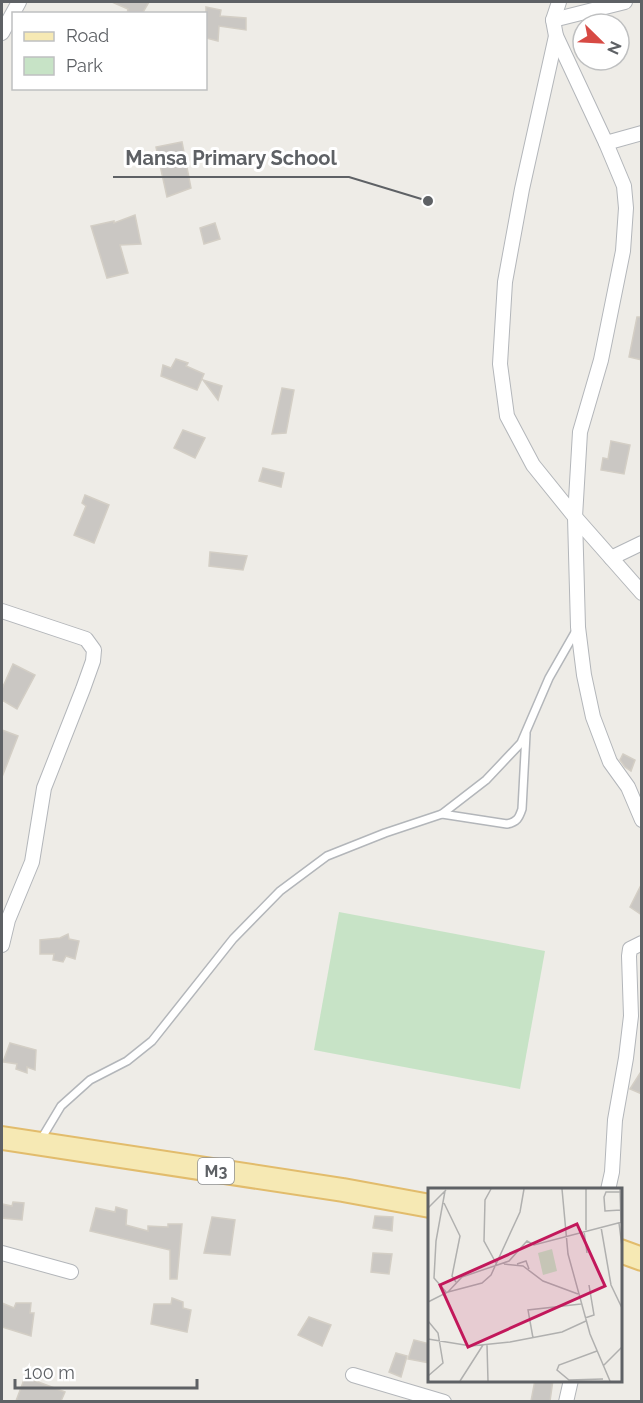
<svg xmlns="http://www.w3.org/2000/svg" width="643" height="1403" viewBox="0 0 643 1403" font-family="Raleway,sans-serif">
  <style>
    .green { fill: #c7e3c6 }
    .building { fill: #cac7c3; stroke: #d3cec5; stroke-width: 1.5 }
    .lines { fill: none; stroke-linecap: round; stroke-linejoin: round }
    .service-casing { stroke: #b3b6ba; stroke-width: 10 }
    .minor-casing { stroke: #b3b6ba; stroke-width: 16 }
    .primary-casing { stroke: #e2bc6c; stroke-width: 26 }
    .service { stroke: #fff; stroke-width: 7 }
    .minor { stroke: #fff; stroke-width: 14 }
    .primary { stroke: #f6e9b4; stroke-width: 22 }
    .labels { text-anchor: middle; stroke-width: 6; stroke-linejoin: round; paint-order: stroke }
    .shield { fill: #fff; stroke: #8e9093; stroke-width: 1.5 }
    .shield-label { font-size: 16px; font-weight: bold; fill: #5e6165 }
    .inset-road { fill: none; stroke: #b0b0af; stroke-width: 1.5 }
    .view { fill: #c2185b; fill-opacity: 0.15; stroke: #c2185b; stroke-width: 3 }
    .inset-edge { fill: none; stroke: #5e6165; stroke-width: 3 }
    .leader { fill: none; stroke: #5e6165; stroke-width: 2 }
    .callout-dot { fill: #5e6165; stroke: #fff; stroke-width: 2 }
    .callout-label { font-size: 20px; text-anchor: middle; font-weight: bold; fill: #5e6165; stroke: #fff; stroke-width: 6; stroke-linejoin: round; paint-order: stroke }
  </style>
  <rect width="100%" height="100%" fill="#eeece7"/>
  <polygon class="green" points="339,912 545,951 520,1089 314,1050"/>
  <g class="building">
    <polygon points="112,2 149,2 142,14 127,14 128,9"/>
    <polygon points="206,7 221,10 220,16 246,18 246,30 219,26 218,41 206,38"/>
    <polygon points="182,142 191,188 167,197 156,147"/>
    <polygon points="135,215 141,244 120,245 128,273 107,278 91,226 114,221 114,223"/>
    <polygon points="215,223 220,239 204,244 200,228"/>
    <polygon points="637,317 642,317 642,360 629,357"/>
    <polygon points="176,359 188,363 186,366 204,374 197,390 161,376 163,365 171,368"/>
    <polygon points="203,380 222,386 218,400"/>
    <polygon points="282,388 294,390 286,433 272,434"/>
    <polygon points="183,430 205,438 195,458 174,448"/>
    <polygon points="611,441 630,445 624,474 601,470 603,458 608,459"/>
    <polygon points="263,468 284,473 281,487 259,481"/>
    <polygon points="85,495 109,505 94,543 74,535 86,506 82,503"/>
    <polygon points="210,552 247,556 243,570 209,566"/>
    <polygon points="13,664 35,675 17,709 2,700 2,689"/>
    <polygon points="2,730 18,736 2,777"/>
    <polygon points="623,754 635,760 631,771 625,767 620,760"/>
    <polygon points="642,883 642,915 630,907"/>
    <polygon points="68,934 69,939 79,941 75,959 66,956 63,962 53,960 54,954 40,954 40,940 60,938"/>
    <polygon points="10,1043 36,1050 35,1070 27,1067 27,1073 16,1069 17,1064 3,1062"/>
    <polygon points="642,1070 642,1094 630,1089"/>
    <polygon points="13,1202 24,1203 22,1220 2,1218 2,1204 12,1206"/>
    <polygon points="116,1207 127,1210 126,1225 148,1231 148,1226 168,1227 168,1224 182,1224 177,1279 170,1279 170,1250 90,1231 96,1208 115,1212"/>
    <polygon points="375,1216 393,1217 392,1231 373,1228"/>
    <polygon points="212,1217 235,1220 230,1255 204,1253"/>
    <polygon points="373,1253 392,1254 389,1274 371,1272"/>
    <polygon points="172,1298 183,1302 183,1308 191,1310 187,1332 151,1324 154,1304 171,1304"/>
    <polygon points="2,1303 14,1308 16,1303 31,1303 30,1313 34,1313 31,1336 2,1327"/>
    <polygon points="309,1317 331,1325 322,1346 298,1335"/>
    <polygon points="414,1340 430,1344 430,1363 408,1359"/>
    <polygon points="396,1353 407,1356 401,1377 389,1372"/>
    <polygon points="25,1377 65,1392 61,1401 16,1401"/>
    <polygon points="535,1380 553,1380 550,1401 531,1401"/>
  </g>
  <g class="lines">
    <defs>
      <g id="service">
        <path d="M442 814 507 824C517 822 519 818 522 809L526 734"/>
        <polyline points="40,1141 61,1106 90,1080 127,1061 152,1041 233,939 280,891 327,856 385,833 442,814 486,780 521,743 549,678 577,629"/>
      </g>
      <g id="minor">
        <polyline points="559,2 553,20 556,36 606,143 624,186 626,208 623,251 601,360 580,432 575,517 578,627 584,675 593,717 610,762 628,787 642,820"/>
        <polyline points="553,20 625,2"/>
        <polyline points="2,33 19,2"/>
        <polyline points="556,36 522,189 505,282 500,364 507,416 533,465 575,517 642,593"/>
        <polyline points="606,143 642,133"/>
        <polyline points="611,558 642,543"/>
        <polyline points="2,611 86,639 94,650 93,661 83,689 44,788 32,862 8,920 2,945"/>
        <polyline points="608,1190 612,1172 615,1120 626,1058 631,1016 629,956 630,949 642,943"/>
        <polyline points="2,1253 71,1272"/>
        <polyline points="353,1375 444,1402"/>
        <polyline points="566,1402 571,1380"/>
      </g>
      <g id="primary">
        <polyline points="2,1138 343,1190 430,1206"/>
        <polyline points="620,1251 642,1259"/>
      </g>
    </defs>
    <use href="#service" class="service-casing"/>
    <use href="#minor" class="minor-casing"/>
    <use href="#primary" class="primary-casing"/>
    <use href="#service" class="service"/>
    <use href="#minor" class="minor"/>
    <use href="#primary" class="primary"/>
  </g>
  <g class="labels">
    <rect class="shield" x="198" y="1158" width="36" height="26" rx="4.5"/>
    <g class="shield-label">
      <text x="216" y="1177">M3</text>
    </g>
  </g>
  <g transform="translate(428 1188)">
    <rect width="194" height="194" fill="#eeece7"/>
    <path d="M124 61 129 83 115 87 110 65Z" fill="#c7e3c6"/>
    <path class="inset-road" d="M63 1 57 12 56 53 68 75M134 1 140 66 162 146 182 193M192 1 193 35M17 3 8 53 6 90 18 104M16 15 32 48 24 88 28 94M0 20 18 2M193 22 177 23 176 9 178 4H194M191 35 194 59M173 39 183 97 194 120M158 42V1M156 43 159 65M76 76 95 78 115 93 150 106M89 76 98 73 101 81M20 104 54 95 63 87 92 24 96 1M0 114 20 104 34 89 81 73 99 53 106 57 194 34M157 130 166 127 161 97M0 133 10 145 15 175 0 188M105 150 100 122 153 116M0 151 43 158 82 154 134 144 158 133M59 157 60 193M169 163 131 177 129 182 141 192 175 191M175 178 194 159M32 193 55 157"/>
    <path class="view" d="M149 36 177 98 40 159 12 97Z"/>
    <rect width="194" height="194" class="inset-edge"/>
  </g>
  <path class="leader" d="M428 201L349 177H113"/>
  <circle class="callout-dot" cx="428" cy="201" r="6"/>
  <g class="callout-label">
    <text x="231" y="165">Mansa Primary School</text>
  </g>
  <rect width="643" height="1403" fill="none" stroke="#5e6165" stroke-width="6"/>
  <rect x="12" y="12" width="195" height="78" fill="#ffffff" stroke="#bfc0c1" stroke-width="1.5"/>
  <rect x="24" y="32" width="30" height="9" fill="#f6e9b4" stroke="#bfc0c1" stroke-width="1.5"/>
  <text x="66" y="42" font-size="18" fill="#5e6165">Road</text>
  <rect x="24" y="57" width="30" height="18" fill="#c7e3c6" stroke="#bfc0c1" stroke-width="1.5"/>
  <text x="66" y="72" font-size="18" fill="#5e6165">Park</text>
  <g transform="translate(601 42) rotate(114)"><circle r="28" fill="#ffffff" stroke="#bfc0c1" stroke-width="1.5"/>
  <path d="M0-4.5L10 22L0 15L-10 22Z" fill="#d74a44"/>
  <text y="-9" font-size="16" font-weight="bold" text-anchor="middle" fill="#5e6165">N</text>
  </g>
  <path d="M15 1379v9h182v-9" fill="none" stroke="#5e6165" stroke-width="3"/>
  <text x="24" y="1379" font-size="18" fill="#5e6165" stroke="#ffffff" stroke-width="4.5" paint-order="stroke">100 m</text>
</svg>
